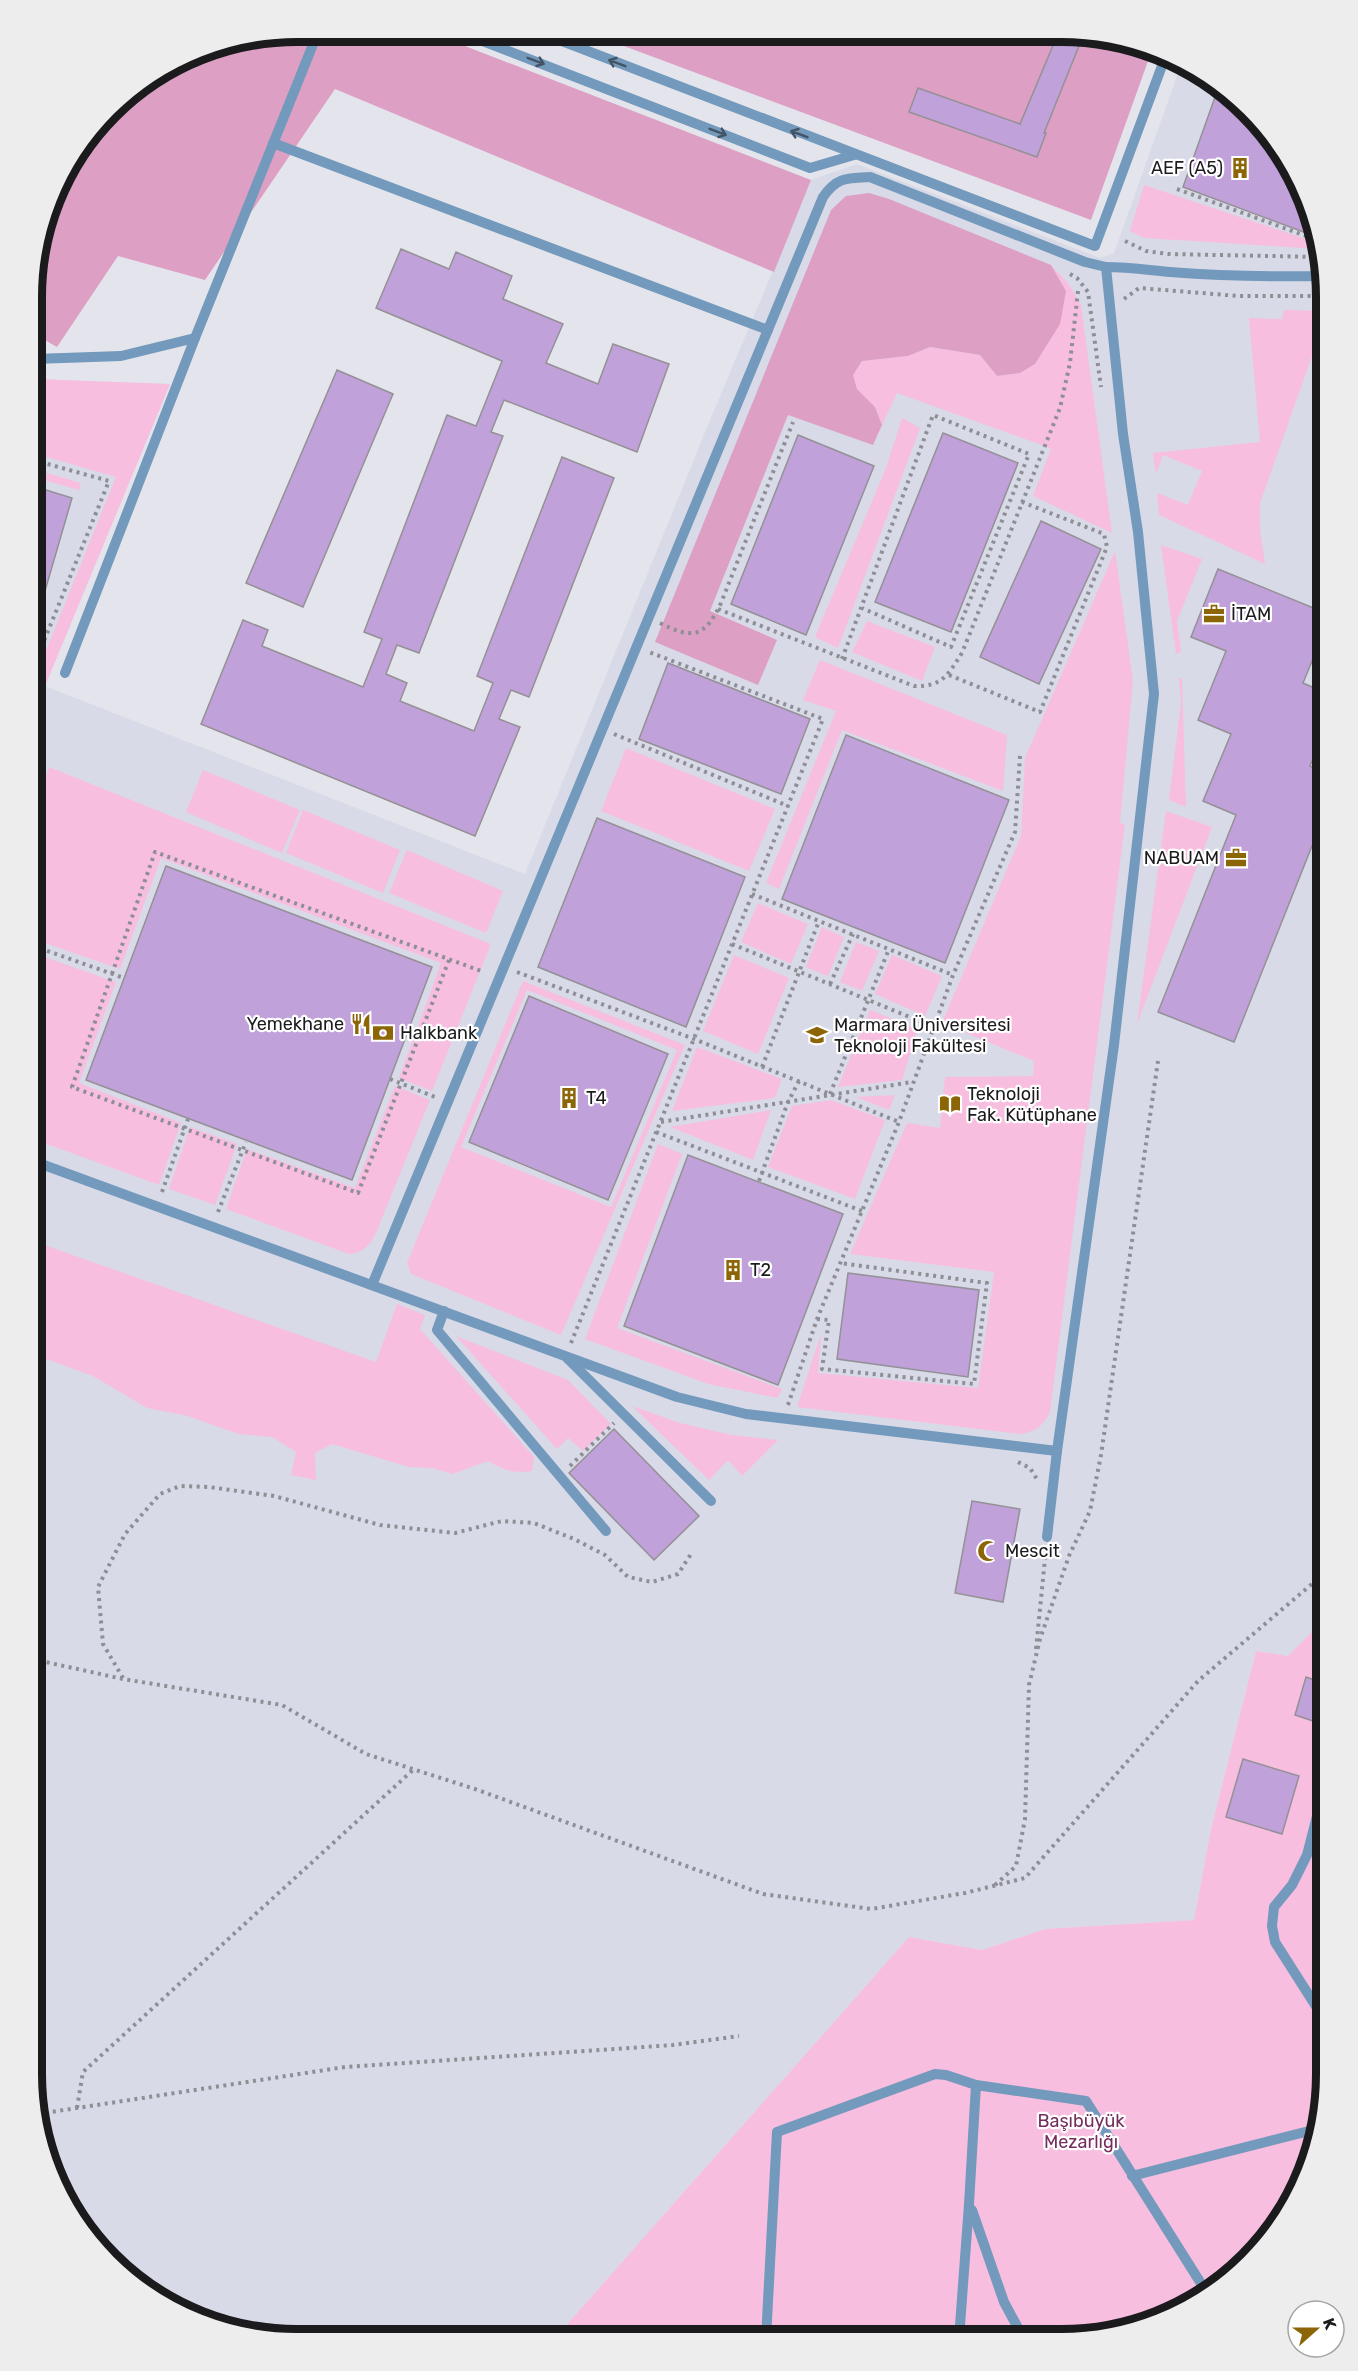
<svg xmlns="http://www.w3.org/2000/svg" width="1358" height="2371" viewBox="0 0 1358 2371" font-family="Rubik,sans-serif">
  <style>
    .built { fill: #d8dae8 }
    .green { fill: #f8bee0; fill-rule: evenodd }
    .forest { fill: #dda0c4 }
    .building { fill: #c1a1d9; stroke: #949196; stroke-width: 1.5 }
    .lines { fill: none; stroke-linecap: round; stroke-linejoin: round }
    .path { stroke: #8e8f94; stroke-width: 4; stroke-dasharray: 3 4.5; stroke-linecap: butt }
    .lane { stroke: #739abc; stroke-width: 10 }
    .oneway { stroke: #435465 }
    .labels { text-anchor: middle; stroke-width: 4.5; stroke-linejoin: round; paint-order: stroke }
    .poi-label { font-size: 18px; fill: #1b1b1e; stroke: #fff; text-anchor: start }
    .park-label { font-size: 18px; fill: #742d5c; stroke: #fff }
    .rim { fill: none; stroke: #1b1b1e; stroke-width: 8 }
  </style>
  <rect width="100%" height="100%" fill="#e4e5ec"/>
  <polygon class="built" points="1182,62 1236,97 1282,149 1312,211 1326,297 1326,1618 1288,1656 1256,1651 1211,1829 1194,1920 1045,1929 982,1950 909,1937 555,2338 262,2337 180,2312 122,2274 76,2222 46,2160 32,2074 34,379 170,384 45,686 525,874 710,420 811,180 857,164 1100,258 1114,253"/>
  <g class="green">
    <polygon points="1144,185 1318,243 1319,249 1144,238 1130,231"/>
    <polygon points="1051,265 1068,283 1081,305 1112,533 1033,496 1051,449 1039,444 897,393 873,445 882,425 875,407 857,389 852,375 862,361 908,356 930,347 980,355 997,376 1020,373 1035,364 1066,291"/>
    <polygon points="1284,310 1326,311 1326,317 1260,503 1260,530 1265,564 1159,515 1157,493 1188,505 1202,471 1163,455 1156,474 1153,453 1260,442 1249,318 1282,319"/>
    <polygon points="34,379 170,384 45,686 33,698 33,683 116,477 33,453"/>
    <polygon points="902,418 920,428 838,648 815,637 886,468"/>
    <polygon points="33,469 81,483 79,490 33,477"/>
    <polygon points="1161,545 1202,559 1177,621 1181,652 1176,654"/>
    <path d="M1115 551 1133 681 1120 823 1125 824 1050 1412C1043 1426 1036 1431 1021 1434L797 1407 821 1334 818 1373 978 1388 994 1272 850 1254 907 1123 940 1128 945 1077 1033 1076 1034 1061 942 1023 1021 836 1025 758Z"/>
    <polygon points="867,621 935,647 922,681 852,652"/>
    <polygon points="820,660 1007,735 1003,791 842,730 779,889 766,883 836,711 803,700"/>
    <polygon points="1179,678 1182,678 1186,807 1169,800 1181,703"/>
    <polygon points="626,748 775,809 749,871 601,811"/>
    <polygon points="49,767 491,944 432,1091 399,1078 441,963 161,858 120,969 33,939 33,823"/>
    <polygon points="203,770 300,810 282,853 186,812"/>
    <polygon points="303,810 400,850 383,893 286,853"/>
    <polygon points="1166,811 1212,827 1137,1024"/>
    <polygon points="407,850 503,891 486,933 389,893"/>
    <polygon points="758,903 808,924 791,964 741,942"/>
    <polygon points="822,927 844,937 828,976 806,967"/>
    <polygon points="856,942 879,951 862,991 840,982"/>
    <polygon points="33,953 116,982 79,1083 181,1123 159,1185 33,1139"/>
    <polygon points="734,955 789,978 758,1054 703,1031"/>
    <polygon points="892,955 942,976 925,1016 875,994"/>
    <path d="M523 981 685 1045 561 1335 411 1274 407 1263ZM527 990 677 1050 611 1207 461 1147Z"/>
    <polygon points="870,1010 918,1029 902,1080 838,1087"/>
    <polygon points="697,1047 782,1079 775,1098 672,1111"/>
    <path d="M395 1086 430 1100 376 1233C370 1246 363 1253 349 1254L226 1209 247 1149 355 1188Z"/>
    <polygon points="895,1095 889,1110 856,1097"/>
    <polygon points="831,1100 885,1120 855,1199 768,1167 792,1106"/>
    <polygon points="771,1110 753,1160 670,1127"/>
    <polygon points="190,1127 237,1144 215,1205 169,1189"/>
    <polygon points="658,1144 682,1154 617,1328 782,1389 778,1398 708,1384 585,1339"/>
    <path d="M33 1241 376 1362 397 1304 425 1315 420 1329 534 1457 532 1471C514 1474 503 1470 488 1461L453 1474 432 1468 409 1467 332 1444 315 1453 316 1480 291 1475 296 1452 272 1437 238 1434 188 1416 147 1408 93 1376 49 1360 32 1363Z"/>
    <polygon points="456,1336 568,1380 611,1424 583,1451 568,1438 557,1449"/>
    <polygon points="632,1406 680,1423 732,1435 778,1440 742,1476 728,1460 709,1480"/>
    <polygon points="1326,1618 1326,2092 1306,2175 1271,2236 1222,2285 1147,2325 1061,2339 555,2338 909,1937 982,1950 1045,1929 1194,1920 1211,1829 1256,1651 1288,1656"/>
  </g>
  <g class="forest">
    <polygon points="297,32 429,32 811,180 774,272 335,89 205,280 118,256 57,347 34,334 34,263 59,179 122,98 196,52"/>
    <polygon points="589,33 1113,37 1152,50 1091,220"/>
    <polygon points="869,193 889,199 1051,265 1066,291 1060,324 1035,364 1020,373 997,376 980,355 930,347 908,356 862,361 853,375 857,389 875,407 882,425 873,445 788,415 710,611 777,640 758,685 655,642 831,210 846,196"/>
  </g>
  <g class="building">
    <polygon points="1057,36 1083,36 1044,133 1046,133 1037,157 909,112 918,88 1020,124"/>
    <polygon points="1219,86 1236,97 1282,149 1312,211 1317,237 1183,187"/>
    <polygon points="401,249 449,269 456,252 512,276 503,299 563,324 546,363 598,384 613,344 669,364 637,452 504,400 491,432 503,436 419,653 397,645 386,674 407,683 400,701 474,731 493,683 477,676 562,457 614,478 529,697 511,690 499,719 520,727 475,836 201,724 243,620 268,630 262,646 363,687 382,639 364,632 447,415 476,426 502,361 376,308"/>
    <polygon points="337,370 393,394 303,607 246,583"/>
    <polygon points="943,433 1018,463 951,632 875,602"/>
    <polygon points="798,435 874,466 806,635 731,604"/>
    <polygon points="33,486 72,498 38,615 33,615"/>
    <polygon points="1041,521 1101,549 1039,684 980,657"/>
    <polygon points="1218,569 1326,613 1326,627 1303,683 1326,693 1326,727 1310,766 1326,773 1326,822 1316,848 1312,846 1234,1042 1158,1012 1236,815 1203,801 1231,734 1198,720 1226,651 1191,637"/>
    <polygon points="668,663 810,719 781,794 639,739"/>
    <polygon points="846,735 1009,800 945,963 782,899"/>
    <polygon points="597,818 745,877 686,1027 538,967"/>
    <polygon points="166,866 432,967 352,1180 86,1080"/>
    <polygon points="529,996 668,1054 608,1200 469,1142"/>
    <polygon points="688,1155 843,1214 778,1385 624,1326"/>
    <polygon points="848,1273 979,1290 968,1377 837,1359"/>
    <polygon points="614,1429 699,1516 654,1560 569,1473"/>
    <polygon points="972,1501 1020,1509 1003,1602 955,1593"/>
    <polygon points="1306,1677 1326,1684 1326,1710 1322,1724 1295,1715"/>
    <polygon points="1243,1759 1299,1776 1282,1834 1226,1817"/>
  </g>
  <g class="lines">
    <g class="path">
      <polyline points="1177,189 1317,240"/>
      <polyline points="1125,241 1146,251 1168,254 1320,257"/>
      <polyline points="1070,274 1077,278 1088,292 1101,387"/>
      <polyline points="1124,299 1139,288 1239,296 1326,296"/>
      <path d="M718 609 914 686C942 687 948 675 962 653L1060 408 1070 363 1078 291"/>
      <path d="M660 623C693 640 705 637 721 603L793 422"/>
      <polyline points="842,659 933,415 1029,454 951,647 862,608"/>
      <polyline points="33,668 109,481 33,460"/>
      <polyline points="949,675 1040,712 1107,547 1104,534 1022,502"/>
      <polyline points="614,734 788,806"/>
      <polyline points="33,786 43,755"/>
      <polyline points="752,894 953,975"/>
      <polyline points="732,944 934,1027"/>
      <polyline points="33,946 124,978"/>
      <polyline points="449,960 358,1193 72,1087 155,852 484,972"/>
      <polyline points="517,972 694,1039 899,1122"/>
      <polyline points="830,984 853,934"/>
      <polyline points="762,1067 819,921"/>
      <polyline points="390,1079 435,1097"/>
      <polyline points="830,1094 889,949"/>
      <polyline points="661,1122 912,1082"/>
      <polyline points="656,1132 862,1211"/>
      <polyline points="759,1181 788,1102 799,1081"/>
      <polyline points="162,1192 188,1119"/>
      <polyline points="218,1212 246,1142"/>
      <polyline points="817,1319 829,1320 822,1369 974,1384 987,1283 840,1263"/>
      <polyline points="571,1343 823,719 649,652"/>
      <polyline points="788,1405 817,1319 899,1122 953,975 1015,832 1020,756"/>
      <polyline points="1018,1462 1030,1468 1038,1481"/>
      <polyline points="570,1466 614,1423"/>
      <polyline points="1036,1649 1046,1549"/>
      <polyline points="32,1659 123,1679 282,1705 366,1754 475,1789 763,1894 871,1909 965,1893 1025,1878 1198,1681 1326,1572"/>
      <polyline points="123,1678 103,1644 98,1587 125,1534 160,1494 180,1486 209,1487 274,1496 380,1525 455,1533 502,1521 534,1523 574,1539 605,1555 628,1577 652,1582 678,1574 691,1554"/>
      <polyline points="995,1885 1016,1866 1025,1819 1029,1685 1040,1639 1069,1556 1090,1511 1101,1455 1158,1061"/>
      <polyline points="77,2108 83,2072 414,1769"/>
      <polyline points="38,2114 345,2067 673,2045 739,2036"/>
    </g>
    <g class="lane">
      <polyline points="462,33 810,168 854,155"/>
      <polyline points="541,33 1095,246 1166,55"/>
      <polyline points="273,143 768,330"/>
      <polyline points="34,359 121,356 195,338"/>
      <polyline points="65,673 195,338 318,32"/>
      <polyline points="33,744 39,725"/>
      <path d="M33 1161 677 1397 746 1414 1057 1451 1114 1045 1154 694 1138 532 1123 434 1106 267C1128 267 1148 270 1170 272 1221 276 1272 277 1323 276"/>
      <path d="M372 1285 823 197C837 177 847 178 870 177L1085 262 1106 267"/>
      <polyline points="444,1311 437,1330 606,1531"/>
      <polyline points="567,1358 711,1501"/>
      <polyline points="1047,1537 1057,1451"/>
      <polyline points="1326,1781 1307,1855 1292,1885 1274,1907 1272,1926 1275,1942 1326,2022"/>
      <polyline points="1132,2176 1317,2129"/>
      <polyline points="972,2210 1004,2302 1024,2339"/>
      <polyline points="766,2339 777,2132 935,2074 946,2075 976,2085"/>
      <polyline points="959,2339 969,2204 976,2085 1086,2101 1207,2293"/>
    </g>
  </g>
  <defs><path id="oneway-shaft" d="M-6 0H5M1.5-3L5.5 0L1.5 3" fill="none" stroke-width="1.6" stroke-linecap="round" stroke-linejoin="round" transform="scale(1.5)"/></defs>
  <g class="oneway">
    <use href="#oneway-shaft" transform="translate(536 61) rotate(21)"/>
    <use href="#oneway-shaft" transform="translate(617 63) rotate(-159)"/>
    <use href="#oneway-shaft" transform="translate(718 132) rotate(21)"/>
    <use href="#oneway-shaft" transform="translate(799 134) rotate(-159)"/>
  </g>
  <defs>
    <symbol id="building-bare" viewBox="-9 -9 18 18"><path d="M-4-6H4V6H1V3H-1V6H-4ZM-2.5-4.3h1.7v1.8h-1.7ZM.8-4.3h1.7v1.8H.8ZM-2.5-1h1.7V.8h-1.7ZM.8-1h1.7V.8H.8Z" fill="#8c6506" stroke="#fff" stroke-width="2.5" paint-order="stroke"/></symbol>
    <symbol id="office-bare" viewBox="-9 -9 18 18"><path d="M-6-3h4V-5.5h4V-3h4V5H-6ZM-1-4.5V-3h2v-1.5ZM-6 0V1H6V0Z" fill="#8c6506" stroke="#fff" stroke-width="2.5" paint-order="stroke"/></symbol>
    <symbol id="restaurant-bare" viewBox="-9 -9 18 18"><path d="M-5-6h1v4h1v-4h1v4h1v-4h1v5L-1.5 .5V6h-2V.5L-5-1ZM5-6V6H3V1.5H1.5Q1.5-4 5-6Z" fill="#8c6506" stroke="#fff" stroke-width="2.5" paint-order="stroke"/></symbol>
    <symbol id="bank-bare" viewBox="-9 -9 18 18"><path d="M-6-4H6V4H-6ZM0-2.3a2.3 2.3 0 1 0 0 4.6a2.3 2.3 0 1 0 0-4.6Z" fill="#8c6506" stroke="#fff" stroke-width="2.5" paint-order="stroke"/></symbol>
    <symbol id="university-bare" viewBox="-9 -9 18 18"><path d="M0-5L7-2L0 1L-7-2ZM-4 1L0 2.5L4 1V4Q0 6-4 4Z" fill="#8c6506" stroke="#fff" stroke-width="2.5" paint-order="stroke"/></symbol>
    <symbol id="library-bare" viewBox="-9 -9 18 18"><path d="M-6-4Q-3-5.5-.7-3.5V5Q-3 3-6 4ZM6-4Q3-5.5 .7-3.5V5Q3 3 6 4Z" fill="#8c6506" stroke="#fff" stroke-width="2.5" paint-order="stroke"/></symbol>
    <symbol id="mosque-bare" viewBox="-9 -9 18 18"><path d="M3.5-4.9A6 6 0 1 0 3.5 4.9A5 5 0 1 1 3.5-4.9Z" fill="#8c6506" stroke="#fff" stroke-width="2.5" paint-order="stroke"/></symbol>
  </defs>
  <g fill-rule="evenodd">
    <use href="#building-bare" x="1225" y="153" width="30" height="30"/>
    <use href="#office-bare" x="1199" y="599" width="30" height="30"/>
    <use href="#office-bare" x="1221" y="843" width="30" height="30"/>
    <use href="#restaurant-bare" x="346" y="1009" width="30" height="30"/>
    <use href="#bank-bare" x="368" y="1018" width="30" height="30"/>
    <use href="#university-bare" x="802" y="1020" width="30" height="30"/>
    <use href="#building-bare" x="554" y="1083" width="30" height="30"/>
    <use href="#library-bare" x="935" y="1089" width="30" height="30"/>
    <use href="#building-bare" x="718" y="1255" width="30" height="30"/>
    <use href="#mosque-bare" x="973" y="1536" width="30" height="30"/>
  </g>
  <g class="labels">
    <g class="poi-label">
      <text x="1223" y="174" text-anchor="end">AEF (A5)</text>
      <text x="1231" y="620">İTAM</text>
      <text x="1219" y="864" text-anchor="end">NABUAM</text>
      <text x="344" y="1030" text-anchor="end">Yemekhane</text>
      <text x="834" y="1031">Marmara Üniversitesi<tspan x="834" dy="21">Teknoloji Fakültesi</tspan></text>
      <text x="400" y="1039">Halkbank</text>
      <text x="967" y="1100">Teknoloji<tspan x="967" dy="21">Fak. Kütüphane</tspan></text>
      <text x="586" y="1104">T4</text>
      <text x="750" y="1276">T2</text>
      <text x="1005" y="1557">Mescit</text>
    </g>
    <g class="park-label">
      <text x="1081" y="2127">Başıbüyük<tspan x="1081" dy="21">Mezarlığı</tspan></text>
    </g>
  </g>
  <path d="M0 0H1358V2371H0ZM297 42H1061A255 255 0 0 1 1316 297V2074A255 255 0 0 1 1061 2329H297A255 255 0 0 1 42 2074V297A255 255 0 0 1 297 42Z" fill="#ededed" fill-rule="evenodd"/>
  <path class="rim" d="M297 42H1061A255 255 0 0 1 1316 297V2074A255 255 0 0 1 1061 2329H297A255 255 0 0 1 42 2074V297A255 255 0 0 1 297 42Z"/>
  <g transform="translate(1316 2329) rotate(69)"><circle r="28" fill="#ffffff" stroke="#a4a4a5" stroke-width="1.5"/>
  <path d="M0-4.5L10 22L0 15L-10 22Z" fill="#8c6506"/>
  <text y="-9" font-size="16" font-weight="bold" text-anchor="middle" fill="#1b1b1e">K</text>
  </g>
</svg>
